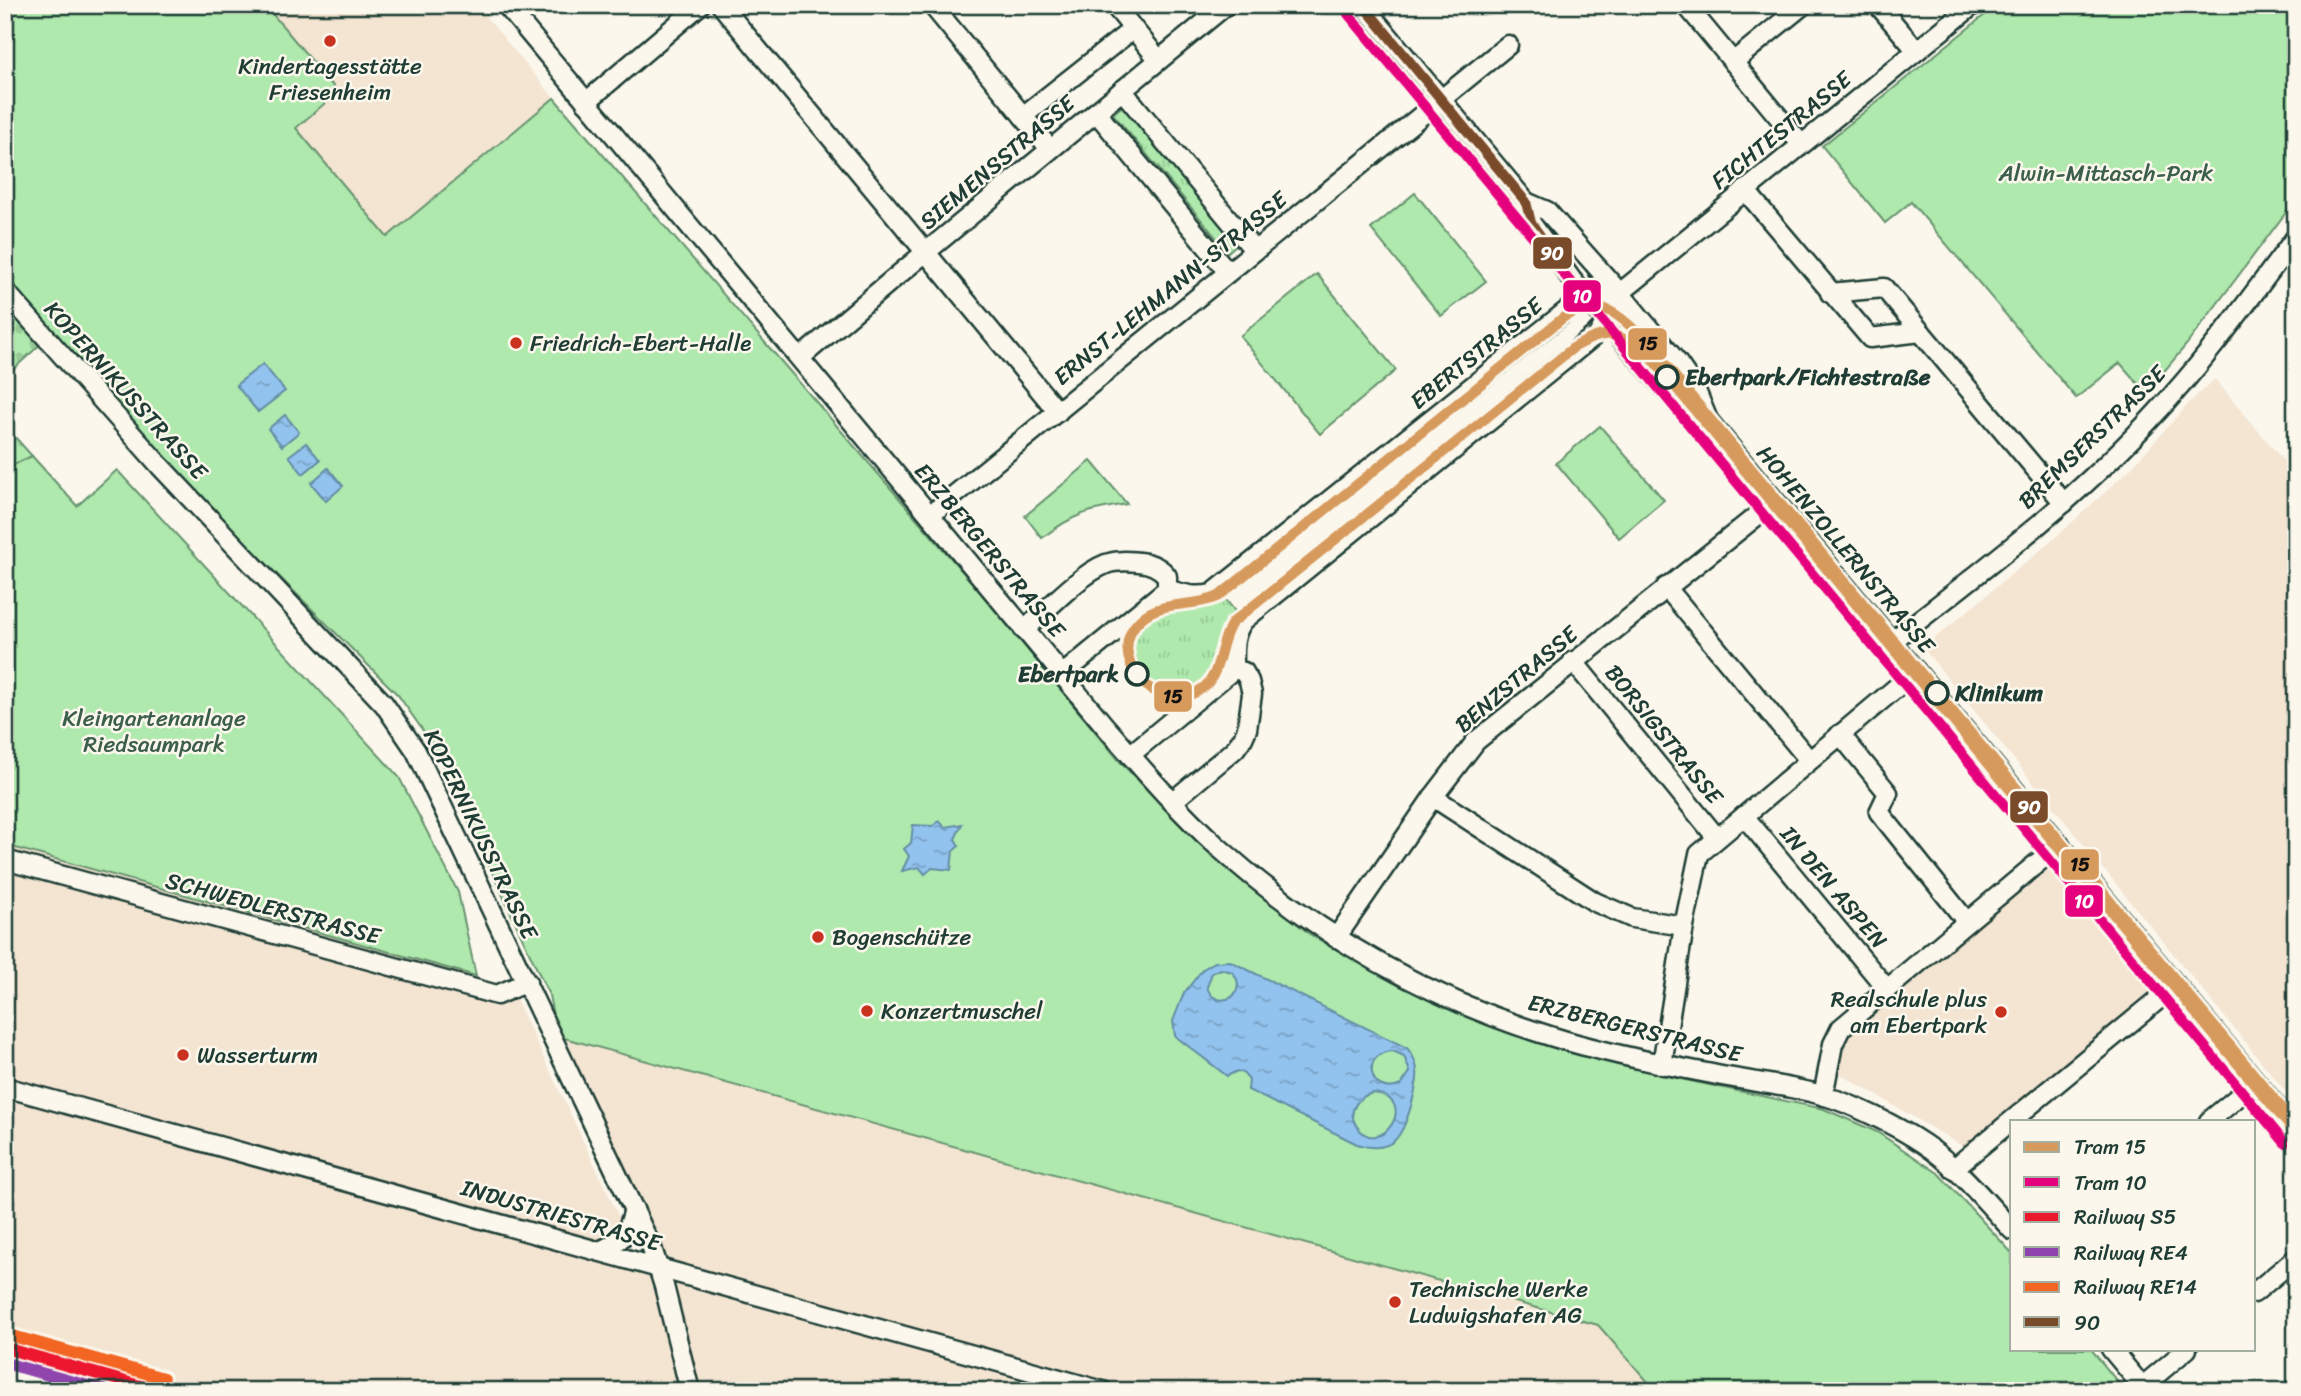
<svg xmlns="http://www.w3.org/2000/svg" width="2301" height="1396" viewBox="0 0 2301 1396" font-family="Sriracha,sans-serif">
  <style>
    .built { fill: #f4e4d2 }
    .grass { fill: url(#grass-tufts); stroke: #679370; stroke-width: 2 }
    .cemetery { fill: url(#cemetery-stones); stroke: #679370; stroke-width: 2 }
    .green { fill: #afe9ad; stroke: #679370; stroke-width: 2 }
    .water { fill: url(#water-ripples); stroke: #648da4; stroke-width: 2; fill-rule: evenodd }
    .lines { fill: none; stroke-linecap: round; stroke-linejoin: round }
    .minor-casing { stroke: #1f3d34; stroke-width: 23 }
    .minor { stroke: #fbf7ec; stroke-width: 18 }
    .tram { stroke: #1f3d34; stroke-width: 2 }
    .rail { stroke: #1f3d34; stroke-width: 3.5; stroke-dasharray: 10 5; stroke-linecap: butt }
    .bus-1-casing { stroke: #fbf7ec; stroke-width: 16 }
    .bus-1 { stroke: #7a4b2a; stroke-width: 10 }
    .rail-1-casing { stroke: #fbf7ec; stroke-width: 18 }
    .rail-2-casing { stroke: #fbf7ec; stroke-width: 18 }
    .rail-3-casing { stroke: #fbf7ec; stroke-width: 18 }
    .rail-1 { stroke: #ec192e; stroke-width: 12 }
    .rail-2 { stroke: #8e44ad; stroke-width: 12 }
    .rail-3 { stroke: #f26522; stroke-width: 12 }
    .tram-1-casing { stroke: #fbf7ec; stroke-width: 16 }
    .tram-2-casing { stroke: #fbf7ec; stroke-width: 16 }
    .tram-1 { stroke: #d79a5d; stroke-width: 10 }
    .tram-2 { stroke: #e5007d; stroke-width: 10 }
    .poi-dot { fill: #c8321e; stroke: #fbf7ec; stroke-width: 2.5 }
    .stop-dot { fill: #fbf7ec; stroke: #1f3d34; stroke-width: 3.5 }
    .labels { text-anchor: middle; stroke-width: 5; stroke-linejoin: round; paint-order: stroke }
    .poi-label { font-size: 23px; fill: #1f3d34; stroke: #fbf7ec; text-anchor: start }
    .street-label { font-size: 23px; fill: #1f3d34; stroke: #fbf7ec }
    .park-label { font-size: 23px; fill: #3c5f4c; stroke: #fbf7ec }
    .stop-label { font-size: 23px; font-weight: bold; fill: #1f3d34; stroke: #fbf7ec; text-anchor: start }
    .line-badge { stroke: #fbf7ec; stroke-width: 2.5 }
    .badge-label { font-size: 19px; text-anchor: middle; font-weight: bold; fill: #fff }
    .pale-badge-label { font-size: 19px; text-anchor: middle; font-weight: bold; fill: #111 }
  </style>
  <defs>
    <pattern id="grass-tufts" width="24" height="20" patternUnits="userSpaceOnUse" patternTransform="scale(1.75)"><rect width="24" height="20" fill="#afe9ad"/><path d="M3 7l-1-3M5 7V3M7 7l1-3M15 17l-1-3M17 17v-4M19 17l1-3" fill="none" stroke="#96c995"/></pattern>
    <pattern id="cemetery-stones" width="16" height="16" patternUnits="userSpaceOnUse" patternTransform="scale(1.75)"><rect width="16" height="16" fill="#afe9ad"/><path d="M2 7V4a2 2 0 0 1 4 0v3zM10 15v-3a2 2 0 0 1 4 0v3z" fill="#96c995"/></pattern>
    <pattern id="water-ripples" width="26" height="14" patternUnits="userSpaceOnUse" patternTransform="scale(1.75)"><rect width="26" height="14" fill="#92c2ee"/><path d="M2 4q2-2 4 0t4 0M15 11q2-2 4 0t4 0" fill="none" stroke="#779fc2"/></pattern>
  </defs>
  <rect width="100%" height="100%" fill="#fbf7ec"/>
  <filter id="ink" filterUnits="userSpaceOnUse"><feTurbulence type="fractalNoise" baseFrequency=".0143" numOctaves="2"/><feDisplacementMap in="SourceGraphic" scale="14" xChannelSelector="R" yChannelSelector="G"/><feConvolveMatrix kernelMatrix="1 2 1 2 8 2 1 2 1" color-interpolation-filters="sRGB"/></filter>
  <g filter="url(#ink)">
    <g class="built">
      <polygon points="265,5 476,5 554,98 387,238 296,127 338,92"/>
      <polygon points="2215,379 2296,476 2296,1104 1923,648 2054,539 2128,471 2193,399"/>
      <polygon points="5,845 476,976 517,1001 623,1225 614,1236 600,1240 274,1161 667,1281 557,1036 1598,1325 1656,1391 5,1391"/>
      <polygon points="2051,867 2152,990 1964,1147 1839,1073 1843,1048 1850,1034"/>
    </g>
    <g class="grass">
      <polygon points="1122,106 1237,244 1228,252 1113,114"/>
      <polygon points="1223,596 1238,615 1221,632 1214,665 1201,685 1179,693 1154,690 1135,672 1131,652 1139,626 1158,612 1202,608"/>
    </g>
    <g class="cemetery">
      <polygon points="5,298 44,341 5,377"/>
      <polygon points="5,426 32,456 5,469"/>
    </g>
    <g class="green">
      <polygon points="5,5 265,5 338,92 296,128 387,237 554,98 974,585 1122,764 1210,853 1311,935 1390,980 1437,1003 1547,1045 1662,1075 1824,1109 1877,1132 1938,1173 2012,1253 2012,1349 2091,1349 2121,1386 2115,1391 1656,1391 1598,1325 557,1036 549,995 433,745 398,695 147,445 5,285"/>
      <polygon points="1997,5 2292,5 2296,9 2296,199 2187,344 2146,393 2120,363 2076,398 1911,202 1885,223 1822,146"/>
      <polygon points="1415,193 1486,281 1441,316 1371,229"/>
      <polygon points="1317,274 1396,370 1320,434 1240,336"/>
      <polygon points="1600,426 1664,500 1619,538 1556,463"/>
      <polygon points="32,456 77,506 117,470 399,777 458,892 476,976 5,845 5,469"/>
      <path d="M1091 461 1127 504C1089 510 1073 514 1042 538L1025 516Z"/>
    </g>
    <g class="water">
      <polygon points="263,364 285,391 258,412 236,385"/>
      <polygon points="285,415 299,432 282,446 268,429"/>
      <polygon points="306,443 320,460 303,474 289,456"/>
      <polygon points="328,468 343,486 326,501 311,483"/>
      <polygon points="939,821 945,827 962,824 955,839 959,846 953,851 951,870 932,868 925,874 919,867 902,871 909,856 904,849 911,843 913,825 933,826"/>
      <path d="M1230 961 1407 1048C1423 1067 1417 1084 1411 1106 1402 1137 1393 1155 1357 1144L1248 1090 1249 1080 1243 1073 1237 1071 1227 1076 1175 1036 1173 1021 1184 993 1203 969 1215 962ZM1221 969 1232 972C1240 981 1240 989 1232 997 1221 1003 1211 999 1207 987L1212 973ZM1393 1051 1404 1056 1410 1072 1401 1085C1369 1099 1359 1052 1393 1051ZM1374 1093C1422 1100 1378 1161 1356 1125 1346 1110 1360 1095 1374 1093Z"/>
    </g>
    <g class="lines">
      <defs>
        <g id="minor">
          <path d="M506 5 1104 725C1140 766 1176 809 1217 846 1314 933 1426 998 1550 1036 1601 1052 1654 1063 1707 1073 1745 1081 1785 1085 1822 1095 1853 1104 1897 1126 1924 1144 1957 1166 1985 1201 2012 1230"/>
          <polyline points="721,5 1058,412"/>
          <polyline points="932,5 1050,149"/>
          <polyline points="1114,5 1159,60"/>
          <polyline points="1363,5 1526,202 1531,223 1572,280 1671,397 1685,408 1708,420"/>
          <polyline points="1686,5 1801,144"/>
          <polyline points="1878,5 1917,51"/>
          <polyline points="1733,62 1803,5"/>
          <polyline points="1122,90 1254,250"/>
          <polyline points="586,102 700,5"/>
          <polyline points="1096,112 1228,272"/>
          <polyline points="1023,116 1133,29"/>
          <polyline points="1745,190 1870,338 1921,332"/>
          <polyline points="1526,202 1547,211 1620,293 1677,362 1695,388 1708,420 2296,1130"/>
          <polyline points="5,291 160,466 384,704 416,751 652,1248 664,1286 690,1391"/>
          <polyline points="1830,293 1884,288 2064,503"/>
          <polyline points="800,358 892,280 1226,5"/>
          <polyline points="930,515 1508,45"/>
          <polyline points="1666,587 1809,760"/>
          <path d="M1024 630C1046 611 1080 574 1106 564 1116 560 1128 561 1139 562 1150 563 1160 567 1167 576V589C1183 594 1195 598 1212 594L1570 308 1588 299 1620 293"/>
          <path d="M1891 642C1983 570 2078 499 2157 412 2208 358 2251 296 2296 237"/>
          <polyline points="1573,661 1717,838"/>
          <polyline points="1062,675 1167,589"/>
          <polyline points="1840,734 1888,793 1879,812 1967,922"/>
          <polyline points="1130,755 1234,669"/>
          <polyline points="1433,797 1595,902 1632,918 1684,926"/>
          <path d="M1173 801 1235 749 1243 738 1247 729 1252 694 1249 681 1244 672 1234 669C1234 651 1232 635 1244 620L1594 336 1608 321 1620 293 1973 5"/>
          <polyline points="1744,816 1887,989"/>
          <polyline points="5,860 497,995 527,982"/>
          <polyline points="1336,938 1433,797 1476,741 1774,502"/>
          <polyline points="1662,1065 1684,926 1699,854 1916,671"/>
          <polyline points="5,1087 1103,1391"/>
          <polyline points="1823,1096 1833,1044 1841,1028 2060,844"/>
          <polyline points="2209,1121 2256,1082"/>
          <polyline points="1953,1169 2176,985"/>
          <path d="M599 1251C624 1241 627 1235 634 1209"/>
          <polyline points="2254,1293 2296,1258"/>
          <polyline points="2111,1349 2146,1391"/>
          <polyline points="5,1379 47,1391"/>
          <polyline points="2137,1391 2187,1349"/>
        </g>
      </defs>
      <use href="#minor" class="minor-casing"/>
      <use href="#minor" class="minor"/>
      <g class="tram">
        <path d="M1554 324C1582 294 1577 275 1557 243"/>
        <path d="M1573 348C1600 324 1606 302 1586 270"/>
      </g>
      <polyline class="rail" points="5,1338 198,1391"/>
      <defs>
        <polyline id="bus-1" points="1363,5 1526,202 1531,223 1572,280 1671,397 1685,408 1708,420 2296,1130"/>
      </defs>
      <use href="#bus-1" class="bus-1-casing"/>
      <use href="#bus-1" class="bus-1"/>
      <defs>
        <polyline id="rail-1" points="5,1348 158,1391"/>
        <polyline id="rail-2" points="5,1363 106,1391"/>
        <polyline id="rail-3" points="9,1335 163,1378"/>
      </defs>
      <use href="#rail-1" class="rail-1-casing"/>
      <use href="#rail-2" class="rail-2-casing"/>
      <use href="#rail-3" class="rail-3-casing"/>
      <use href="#rail-1" class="rail-1"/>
      <use href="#rail-2" class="rail-2"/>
      <use href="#rail-3" class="rail-3"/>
      <defs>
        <path id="tram-1" d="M2296 1125 1691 396C1671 373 1629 313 1601 308 1587 306 1576 311 1564 317L1219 596C1195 608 1162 600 1142 618 1099 655 1160 723 1204 687 1222 672 1219 642 1232 623L1573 348C1605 330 1611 331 1643 348L2296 1134"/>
        <polyline id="tram-2" points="1348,14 2285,1143"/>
      </defs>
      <use href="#tram-1" class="tram-1-casing"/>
      <use href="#tram-2" class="tram-2-casing"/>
      <use href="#tram-1" class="tram-1"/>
      <use href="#tram-2" class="tram-2"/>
    </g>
  </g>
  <g class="poi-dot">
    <circle cx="330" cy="41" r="7"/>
    <circle cx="516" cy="343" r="7"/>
    <circle cx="818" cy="937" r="7"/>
    <circle cx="867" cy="1011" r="7"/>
    <circle cx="2001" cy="1012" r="7"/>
    <circle cx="183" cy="1055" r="7"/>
    <circle cx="1395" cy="1302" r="7"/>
  </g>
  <g class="stop-dot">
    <circle cx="1667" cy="377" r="11"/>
    <circle cx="1137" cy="674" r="11"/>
    <circle cx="1937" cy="693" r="11"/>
  </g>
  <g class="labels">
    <g class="poi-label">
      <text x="330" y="74" text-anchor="middle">Kindertagesstätte<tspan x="330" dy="26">Friesenheim</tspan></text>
      <text x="530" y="351">Friedrich-Ebert-Halle</text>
      <text x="832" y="945">Bogenschütze</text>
      <text x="1987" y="1007" text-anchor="end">Realschule plus<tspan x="1987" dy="26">am Ebertpark</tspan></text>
      <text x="881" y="1019">Konzertmuschel</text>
      <text x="197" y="1063">Wasserturm</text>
      <text x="1409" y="1297">Technische Werke<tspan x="1409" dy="26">Ludwigshafen AG</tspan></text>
    </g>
    <g class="street-label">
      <text transform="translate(1781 130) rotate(-39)" y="8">FICHTESTRASSE</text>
      <text transform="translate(997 162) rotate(-40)" y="8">SIEMENSSTRASSE</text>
      <text transform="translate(1170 288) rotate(-39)" y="8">ERNST-LEHMANN-STRASSE</text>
      <text transform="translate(1476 353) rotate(-39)" y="8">EBERTSTRASSE</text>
      <text transform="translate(126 390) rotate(48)" y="8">KOPERNIKUSSTRASSE</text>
      <text transform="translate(2092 437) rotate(-44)" y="8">BREMSERSTRASSE</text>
      <text transform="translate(1846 549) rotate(50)" y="8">HOHENZOLLERNSTRASSE</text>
      <text transform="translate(990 550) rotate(50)" y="8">ERZBERGERSTRASSE</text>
      <text transform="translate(1516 679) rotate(-40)" y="8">BENZSTRASSE</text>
      <text transform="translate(1664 734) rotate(51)" y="8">BORSIGSTRASSE</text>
      <text transform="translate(481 834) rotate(64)" y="8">KOPERNIKUSSTRASSE</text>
      <text transform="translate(1834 887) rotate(50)" y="8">IN DEN ASPEN</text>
      <text transform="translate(273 908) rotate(15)" y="8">SCHWEDLERSTRASSE</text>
      <text transform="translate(1635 1028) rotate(14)" y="8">ERZBERGERSTRASSE</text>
      <text transform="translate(561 1215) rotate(16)" y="8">INDUSTRIESTRASSE</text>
    </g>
    <g class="park-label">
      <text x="2106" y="181">Alwin-Mittasch-Park</text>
      <text x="154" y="726">Kleingartenanlage<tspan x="154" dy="26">Riedsaumpark</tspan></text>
    </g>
    <g class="stop-label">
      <text x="1685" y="385">Ebertpark/Fichtestraße</text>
      <text x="1119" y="682" text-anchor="end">Ebertpark</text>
      <text x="1955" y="701">Klinikum</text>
    </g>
  </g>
  <g class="line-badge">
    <rect x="1532" y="236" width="41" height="34" rx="7" fill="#7a4b2a"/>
    <rect x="1562" y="279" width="40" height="34" rx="7" fill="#e5007d"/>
    <rect x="1627" y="327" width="41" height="34" rx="7" fill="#d79a5d"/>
    <rect x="1153" y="680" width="40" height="33" rx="7" fill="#d79a5d"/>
    <rect x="2009" y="790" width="40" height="34" rx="7" fill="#7a4b2a"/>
    <rect x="2060" y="848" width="40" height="33" rx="7" fill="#d79a5d"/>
    <rect x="2064" y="884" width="40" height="34" rx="7" fill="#e5007d"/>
  </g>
  <g class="badge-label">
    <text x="1552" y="260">90</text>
    <text x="1582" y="303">10</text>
    <text x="2029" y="814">90</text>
    <text x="2084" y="908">10</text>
  </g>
  <g class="pale-badge-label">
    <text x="1648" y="350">15</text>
    <text x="1173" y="703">15</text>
    <text x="2080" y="871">15</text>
  </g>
  <rect width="2301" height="1396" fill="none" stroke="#fbf7ec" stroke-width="28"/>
  <rect x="14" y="14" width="2273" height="1368" fill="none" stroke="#1f3d34" stroke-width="2.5" filter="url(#ink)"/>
  <rect x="2010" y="1120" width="245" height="231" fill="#fbf7ec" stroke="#a3ada2" stroke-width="2"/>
  <rect x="2024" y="1142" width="35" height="10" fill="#d79a5d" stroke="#a3ada2" stroke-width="2"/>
  <text x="2074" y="1154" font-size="21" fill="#1f3d34">Tram 15</text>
  <rect x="2024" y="1177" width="35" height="10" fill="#e5007d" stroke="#a3ada2" stroke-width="2"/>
  <text x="2074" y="1190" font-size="21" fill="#1f3d34">Tram 10</text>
  <rect x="2024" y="1212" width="35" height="10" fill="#ec192e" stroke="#a3ada2" stroke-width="2"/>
  <text x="2074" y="1224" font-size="21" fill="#1f3d34">Railway S5</text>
  <rect x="2024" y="1247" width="35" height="10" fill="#8e44ad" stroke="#a3ada2" stroke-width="2"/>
  <text x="2074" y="1260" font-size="21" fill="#1f3d34">Railway RE4</text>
  <rect x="2024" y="1282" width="35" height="10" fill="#f26522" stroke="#a3ada2" stroke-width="2"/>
  <text x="2074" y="1294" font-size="21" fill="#1f3d34">Railway RE14</text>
  <rect x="2024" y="1317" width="35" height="10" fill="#7a4b2a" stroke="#a3ada2" stroke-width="2"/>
  <text x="2074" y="1330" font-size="21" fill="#1f3d34">90</text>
</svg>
